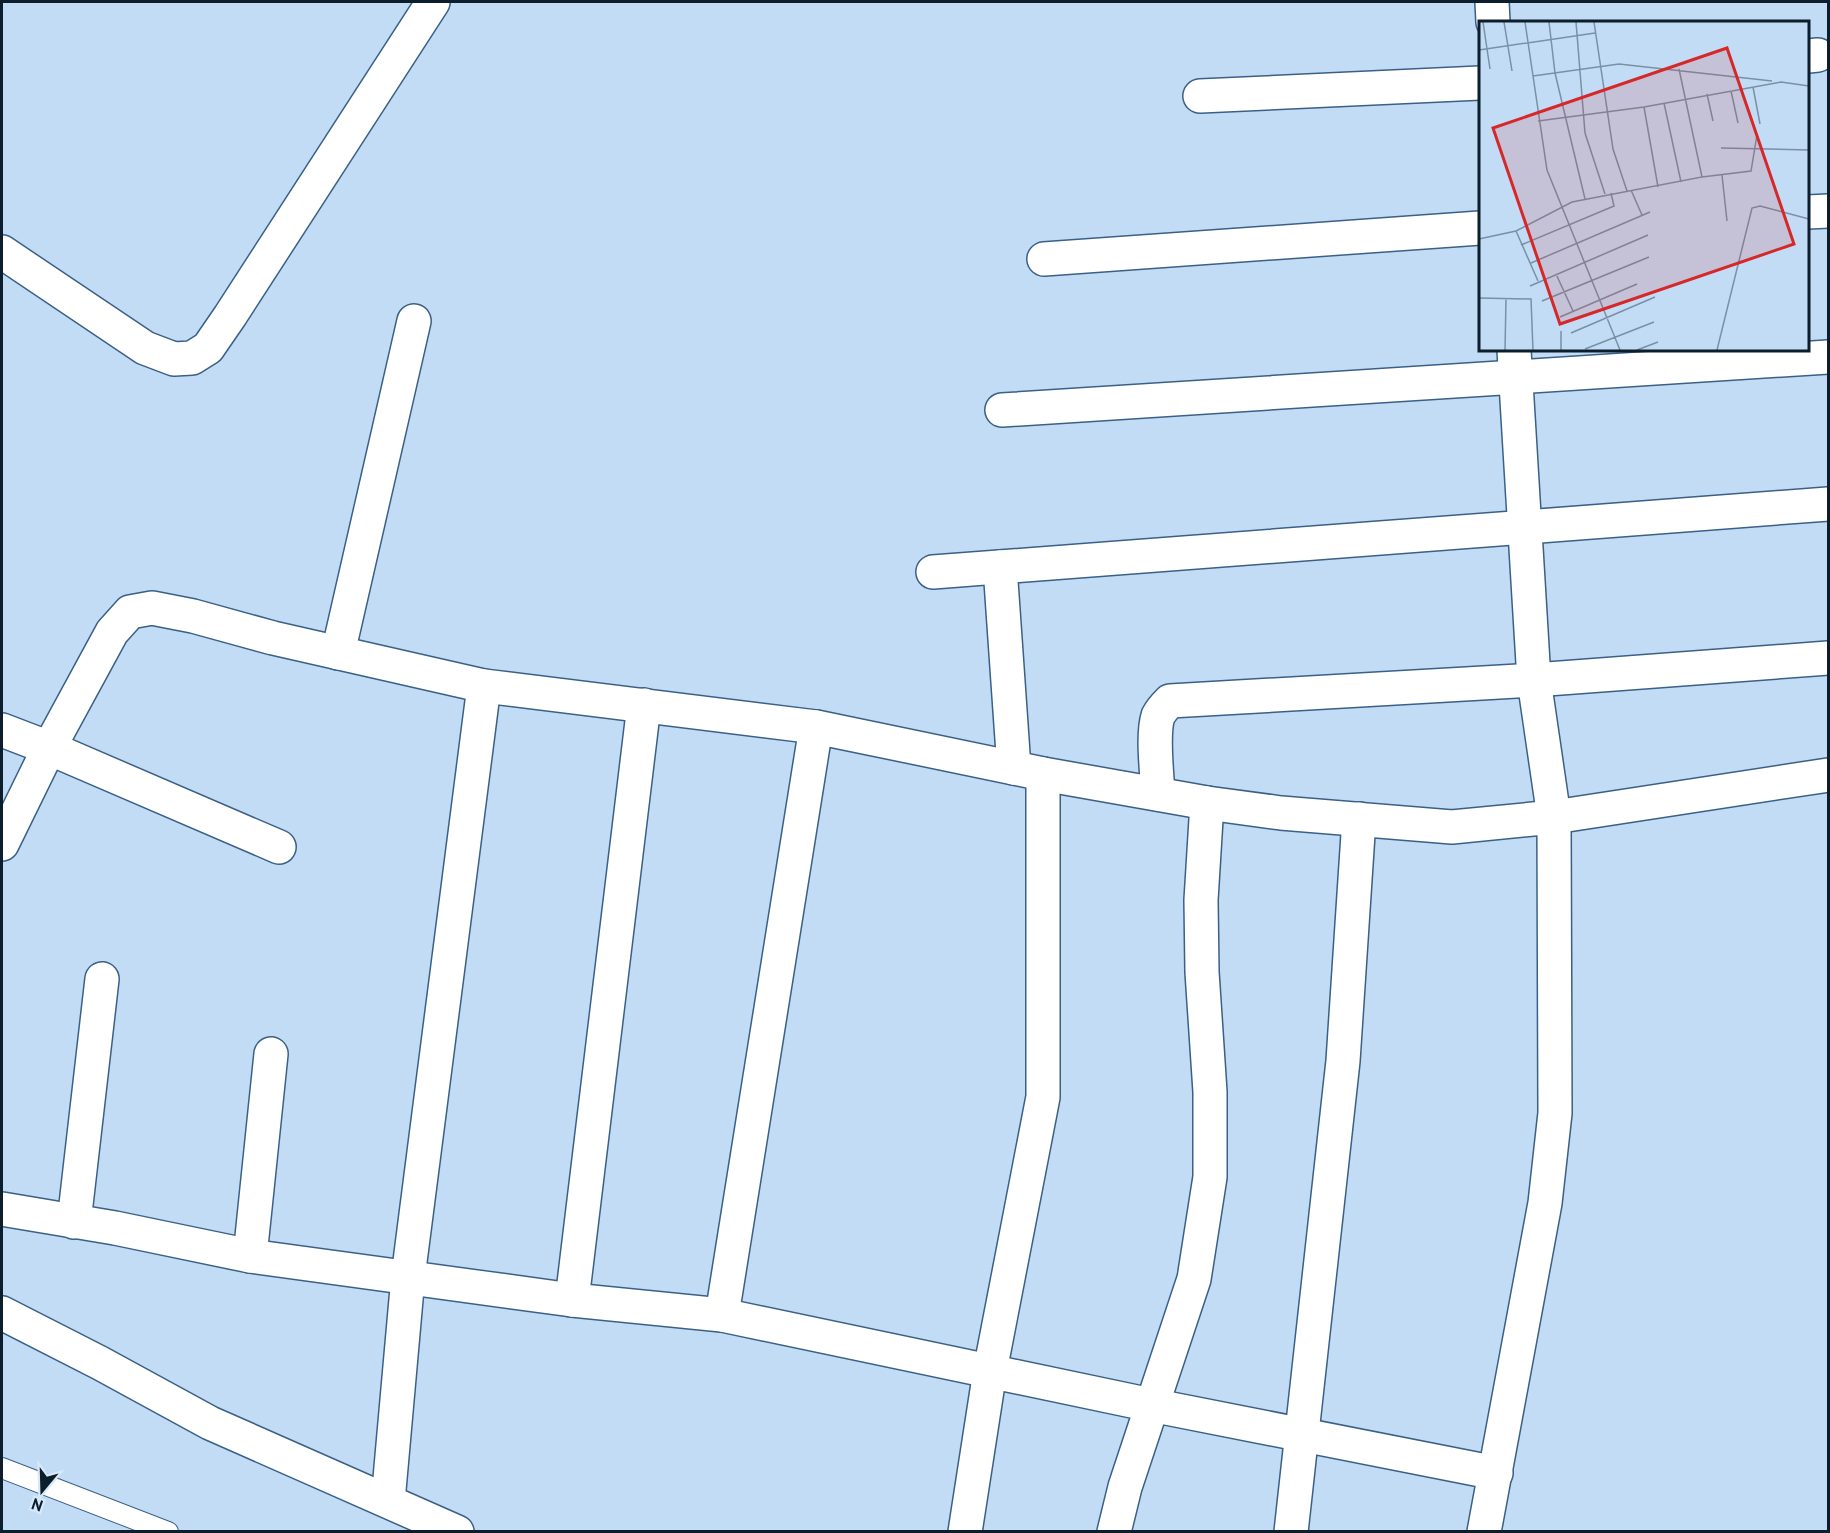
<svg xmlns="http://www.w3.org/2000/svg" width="1830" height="1533" viewBox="0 0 1830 1533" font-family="'PT Sans',sans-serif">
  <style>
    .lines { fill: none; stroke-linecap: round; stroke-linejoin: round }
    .service-casing { stroke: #3a6086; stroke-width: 22 }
    .minor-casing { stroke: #3a6086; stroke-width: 36 }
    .service { stroke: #fff; stroke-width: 20 }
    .minor { stroke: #fff; stroke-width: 33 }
    .inset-road { fill: none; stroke: #7990a5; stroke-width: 1.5 }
    .view { fill: #d62828; fill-opacity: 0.15; stroke: #d62828; stroke-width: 3 }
    .inset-edge { fill: none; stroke: #0c1d2c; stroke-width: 3 }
  </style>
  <rect width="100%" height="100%" fill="#c2dcf6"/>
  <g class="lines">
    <defs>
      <polyline id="service" points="2,1468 168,1532"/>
      <g id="minor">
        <polyline points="1492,2 1493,22"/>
        <polyline points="1808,56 1818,55"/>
        <polyline points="1200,96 1480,83"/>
        <polyline points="1808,212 1828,211"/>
        <polyline points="2,252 145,348 174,359 192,358 208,348 230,316 433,2"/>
        <polyline points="1044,259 1480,228"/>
        <polyline points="1002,410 1828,357"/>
        <polyline points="1000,567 1014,768"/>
        <polyline points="933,572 1828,504"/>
        <polyline points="338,653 414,321"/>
        <polyline points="2,730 49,748 279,847"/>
        <path d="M1158 794C1157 773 1152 735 1158 716 1161 710 1165 706 1170 701L1534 680 1828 658"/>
        <polyline points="2,844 49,748 112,632 130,612 152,608 193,616 273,638 484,686"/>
        <polyline points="2,1209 115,1228 250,1256 572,1300 722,1315 1151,1405 1496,1473"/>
        <polyline points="74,1222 102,979"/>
        <polyline points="250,1256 271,1054"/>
        <polyline points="572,1300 644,705"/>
        <polyline points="2,1313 100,1363 210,1423 457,1532"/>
        <polyline points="722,1315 816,727"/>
        <polyline points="388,1501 408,1277 484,686 816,727 1043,774 1207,803 1281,813 1452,827 1554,817 1828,775"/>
        <polyline points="965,1532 990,1371 1043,1097 1043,774"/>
        <polyline points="1114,1532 1125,1487 1194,1279 1210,1177 1210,1092 1202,972 1201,900 1207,803"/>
        <polyline points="1291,1532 1343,1061 1359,819"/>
        <polyline points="1484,1532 1545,1203 1555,1113 1554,817 1534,680 1514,350"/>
      </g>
    </defs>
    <use href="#service" class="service-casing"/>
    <use href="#minor" class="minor-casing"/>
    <use href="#service" class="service"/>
    <use href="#minor" class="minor"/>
  </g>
  <g transform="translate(1479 21)">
    <rect width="330" height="330" fill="#c2dcf6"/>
    <path class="inset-road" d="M4 1 11 48M25 1 33 50M46 1 68 149 141 329M70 1 76 52 106 178M97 1 106 112 126 173M115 1 134 128 148 170M0 29 116 12M54 55 140 43 293 60M274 66 281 103M252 70 259 102M228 73 234 100M185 82 202 161M165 86 179 166M59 100 165 86 302 61 330 65M242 127 330 129M243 154 248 200M223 156 272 150 278 114M152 169 163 194M37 210 59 260M0 218 37 210 93 181 223 156 200 48M42 224 135 185 132 172M52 242 171 191M77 253 94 290M51 265 169 214M0 277 52 278 54 329M63 280 170 236M81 296 158 263M92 312 176 276M106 328 175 301M26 329 27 278M82 329V310M158 329 179 321M238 329 273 187 281 185 330 198"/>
    <path class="view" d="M248 27 315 223 81 303 14 107Z"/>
    <rect width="330" height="330" class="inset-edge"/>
  </g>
  <rect width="1830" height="1533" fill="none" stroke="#0c1d2c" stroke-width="6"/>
  <g transform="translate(42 1491) rotate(199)" stroke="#d7e8fa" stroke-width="4.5" paint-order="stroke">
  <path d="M0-4.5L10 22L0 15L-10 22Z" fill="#0c1d2c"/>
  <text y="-9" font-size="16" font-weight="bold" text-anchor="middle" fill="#0c1d2c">N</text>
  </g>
</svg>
